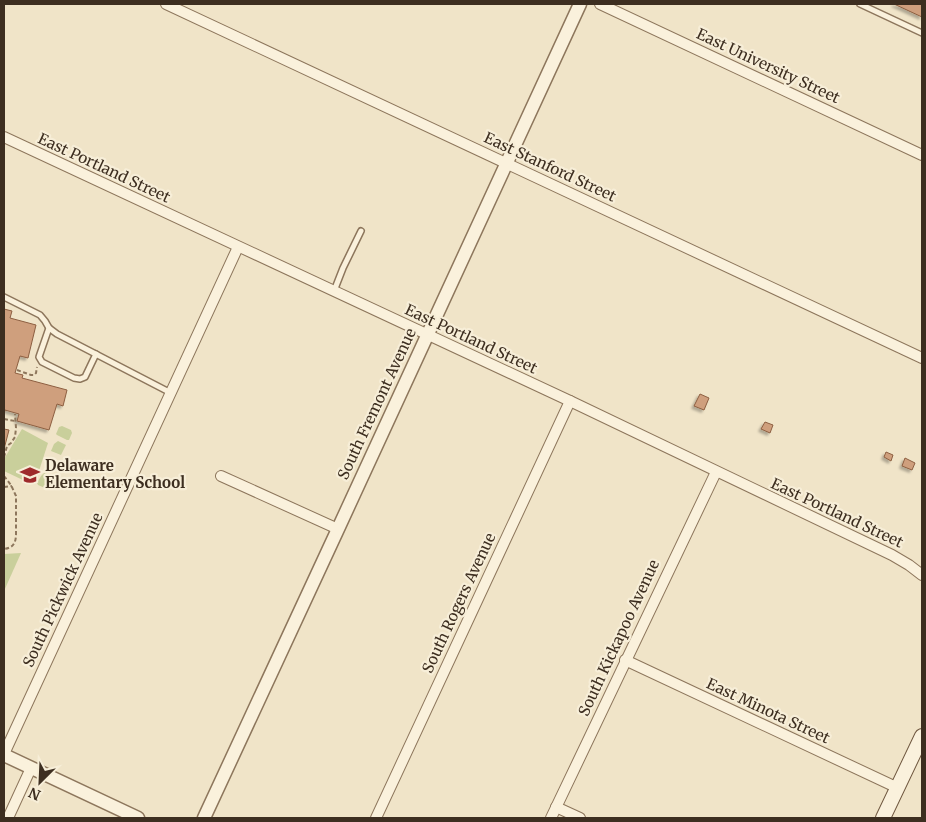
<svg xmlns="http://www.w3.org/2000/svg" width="926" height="822" viewBox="0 0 926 822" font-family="Merriweather,serif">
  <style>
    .green { fill: #c9cf9b }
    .building { fill: #cf9f7d; stroke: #8d5f41; filter: url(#shadow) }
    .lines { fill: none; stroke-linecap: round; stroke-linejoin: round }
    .service-casing { stroke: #8d765c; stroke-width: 8 }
    .minor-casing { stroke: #8d765c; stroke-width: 12 }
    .tertiary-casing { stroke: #8d765c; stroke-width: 15 }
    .secondary-casing { stroke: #6f573f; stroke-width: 16 }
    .path { stroke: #8d765c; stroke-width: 2; stroke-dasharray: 4 2.5; stroke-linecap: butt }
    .service { stroke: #faf1dc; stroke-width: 5 }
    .minor { stroke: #faf1dc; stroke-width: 10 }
    .tertiary { stroke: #faf1dc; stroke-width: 12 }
    .secondary { stroke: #faf1dc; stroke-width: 14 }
    .labels { text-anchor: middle; stroke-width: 4.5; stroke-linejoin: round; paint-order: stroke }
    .street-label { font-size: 15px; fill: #3d2e20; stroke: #f7eed8 }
    .poi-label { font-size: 15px; font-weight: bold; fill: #3d2e20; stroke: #f7eed8; text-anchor: start }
  </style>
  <defs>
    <filter id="shadow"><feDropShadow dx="-2.5" dy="2.5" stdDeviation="1" flood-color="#0004"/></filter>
  </defs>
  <rect width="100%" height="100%" fill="#f0e4c8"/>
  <g class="green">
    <polygon points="62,426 71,430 72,433 69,440 67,440 57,435 56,434 59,427"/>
    <polygon points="22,429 48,443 37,477 25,481 4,471 4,459"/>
    <polygon points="58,441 66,445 61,455 51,451 54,444"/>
    <polygon points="44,473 50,475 52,478 45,488 38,485 37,483 41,476"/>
    <polygon points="21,553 4,591 4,554"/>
  </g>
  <g class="building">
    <polygon points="894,4 922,4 922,17"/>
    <polygon points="4,309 12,311 10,318 36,325 28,358 20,356 15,373 23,375 22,378 67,390 63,406 57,404 49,430 17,421 19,414 5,410 4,415"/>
    <polygon points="700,394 709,398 704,410 694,406"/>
    <polygon points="765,422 773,425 770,433 761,429"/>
    <polygon points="4,429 9,430 4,449"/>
    <polygon points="886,452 893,455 891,461 884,457"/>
    <polygon points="905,458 915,463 912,470 902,466"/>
  </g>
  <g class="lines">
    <defs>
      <g id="service">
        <polyline points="860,4 922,33"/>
        <polyline points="334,291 343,268 361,231"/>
        <polyline points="4,297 40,315 45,321 49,328 57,334 171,393"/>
        <polyline points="49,328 40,354 39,357 42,362 74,378 80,379 85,377 96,354"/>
      </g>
      <g id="minor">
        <polyline points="166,4 922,358"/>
        <polyline points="600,4 922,155"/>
        <polyline points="4,137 570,401 892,555 909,565 922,575"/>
        <polyline points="221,476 338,529"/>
        <polyline points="625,660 898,788"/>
        <polyline points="4,754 238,247"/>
        <polyline points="556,807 580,818"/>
        <polyline points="8,818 31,768"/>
        <polyline points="376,818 570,401"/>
        <polyline points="551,818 716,472"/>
      </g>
      <g id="tertiary">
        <polyline points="4,755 138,818"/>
        <polyline points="204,818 338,529 580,4"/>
      </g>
      <polyline id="secondary" points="883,818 922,736"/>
    </defs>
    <use href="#service" class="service-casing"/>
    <use href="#minor" class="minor-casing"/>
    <use href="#tertiary" class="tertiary-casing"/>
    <use href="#secondary" class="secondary-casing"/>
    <g class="path">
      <polyline points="17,370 31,375 34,375 36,373 37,367"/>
      <polyline points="4,419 15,421"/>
      <polyline points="4,457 7,446 11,443 15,437 16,428 15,414"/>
      <path d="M4 476 11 485 16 496V534C16 543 13 548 4 549"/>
      <polyline points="4,487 12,486"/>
    </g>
    <use href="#service" class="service"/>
    <use href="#minor" class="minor"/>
    <use href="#tertiary" class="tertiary"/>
    <use href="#secondary" class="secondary"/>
  </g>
  <defs>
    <symbol id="school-bare" viewBox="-9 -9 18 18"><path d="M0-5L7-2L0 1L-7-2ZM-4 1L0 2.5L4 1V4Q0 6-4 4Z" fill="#9e2a2b" stroke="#f7eed8" stroke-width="2.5" paint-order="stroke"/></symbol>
  </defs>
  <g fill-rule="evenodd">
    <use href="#school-bare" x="16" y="461" width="28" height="28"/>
  </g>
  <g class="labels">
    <g class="street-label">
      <text transform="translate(768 66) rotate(25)" y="5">East University Street</text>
      <text transform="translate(550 167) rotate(25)" y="5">East Stanford Street</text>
      <text transform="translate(104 168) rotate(25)" y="5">East Portland Street</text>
      <text transform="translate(471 339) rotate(25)" y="5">East Portland Street</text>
      <text transform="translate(377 404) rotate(-65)" y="5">South Fremont Avenue</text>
      <text transform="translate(837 513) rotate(25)" y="5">East Portland Street</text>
      <text transform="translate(63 590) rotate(-65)" y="5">South Pickwick Avenue</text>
      <text transform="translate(459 603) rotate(-65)" y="5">South Rogers Avenue</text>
      <text transform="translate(619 638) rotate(-65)" y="5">South Kickapoo Avenue</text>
      <text transform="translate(768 711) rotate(25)" y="5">East Minota Street</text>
    </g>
    <g class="poi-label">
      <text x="45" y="471">Delaware<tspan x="45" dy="17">Elementary School</tspan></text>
    </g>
  </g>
  <rect width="926" height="822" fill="none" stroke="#3d2e20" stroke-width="10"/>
  <g transform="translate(40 782) rotate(204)" stroke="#f7eed8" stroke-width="4" paint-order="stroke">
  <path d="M0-4L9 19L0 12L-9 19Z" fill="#3d2e20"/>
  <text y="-8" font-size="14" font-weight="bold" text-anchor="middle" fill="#3d2e20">N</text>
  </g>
</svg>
